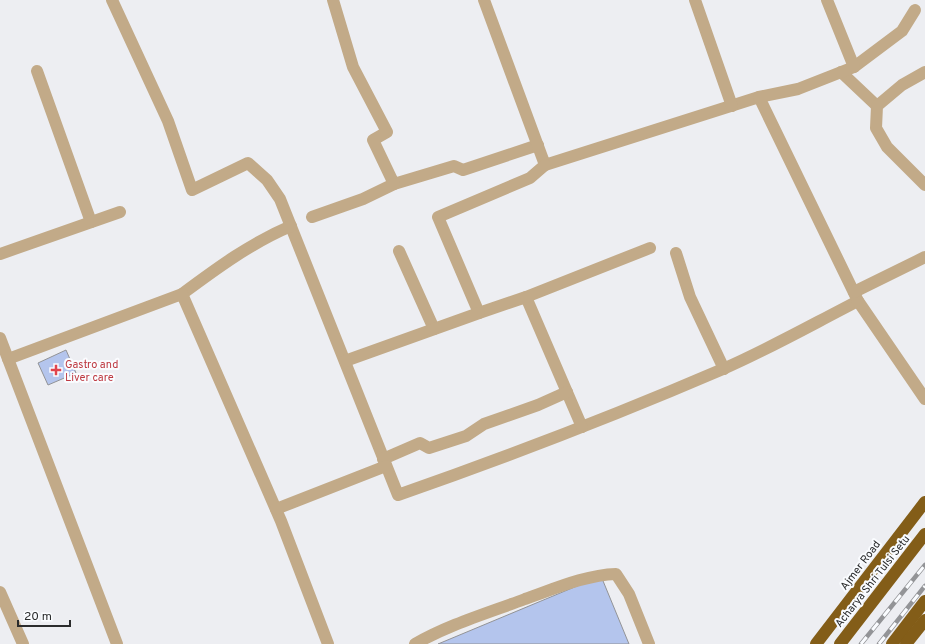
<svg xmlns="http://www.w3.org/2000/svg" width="925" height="644" viewBox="0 0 925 644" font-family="Overpass,sans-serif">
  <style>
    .building { fill: #b4c5ed; stroke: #929396 }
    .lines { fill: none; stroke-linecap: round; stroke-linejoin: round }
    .minor { stroke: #c2aa88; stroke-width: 12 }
    .highway { stroke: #835d18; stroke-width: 12 }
    .rail-casing { stroke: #939497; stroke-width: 4.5 }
    .rail { stroke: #fafcff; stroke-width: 3; stroke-dasharray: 9; stroke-linecap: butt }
    .health-dot { fill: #e0444e; stroke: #fafcff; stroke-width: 1.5 }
    .labels { text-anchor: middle; stroke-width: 4; stroke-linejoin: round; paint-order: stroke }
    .health-label { font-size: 11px; fill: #be3a42; stroke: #fafcff; text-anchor: start }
    .street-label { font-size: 11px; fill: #2b2c2d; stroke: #fafcff }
  </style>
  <rect width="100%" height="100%" fill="#edeef2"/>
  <g class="building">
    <polygon points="66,350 76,373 48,385 38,363"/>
    <polygon points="601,576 629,644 438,644"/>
  </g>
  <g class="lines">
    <g class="minor">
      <path d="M112 0 168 121 192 190 248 163 267 180 280 199 398 495C507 457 616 415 723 369 769 349 813 324 858 301"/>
      <polyline points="333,0 353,67 387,132 373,140 394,184 454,166 463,170 538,145"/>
      <polyline points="484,0 545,165 759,97 858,301 925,399"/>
      <polyline points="695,0 732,106"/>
      <polyline points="854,67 902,31 915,10"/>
      <polyline points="37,71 91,222"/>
      <polyline points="841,72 877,106"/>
      <polyline points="925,72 902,85 877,106 876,128 887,147 925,185"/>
      <polyline points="759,97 798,89 854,67 827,0"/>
      <polyline points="545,165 530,178 438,217 479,313 526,297 582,427"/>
      <polyline points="312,217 363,199 394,184"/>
      <polyline points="399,251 434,329"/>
      <polyline points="676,253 690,297 724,369"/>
      <polyline points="0,254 120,212"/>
      <polyline points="854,292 925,257"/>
      <path d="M182 294C217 268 251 243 291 226"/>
      <polyline points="526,297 650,248"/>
      <polyline points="0,338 117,644"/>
      <polyline points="8,359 182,294 281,521 328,644"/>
      <polyline points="345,361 479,313"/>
      <polyline points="383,459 420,443 429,448 466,436 484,424 538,405 567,392"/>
      <polyline points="276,509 386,466"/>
      <polyline points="0,592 23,644"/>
      <path d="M415 644C450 624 488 613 525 599 554 589 585 575 616 574L629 594 649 644"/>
    </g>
    <g class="highway">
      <polyline points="816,644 925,502"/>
      <polyline points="840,644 925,534"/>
      <polyline points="892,644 925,601"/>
      <polyline points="906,644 925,620"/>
    </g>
    <defs>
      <g id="rail">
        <polyline points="861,644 925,565"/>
        <polyline points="879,644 925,586"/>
      </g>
    </defs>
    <use href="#rail" class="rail-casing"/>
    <use href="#rail" class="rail"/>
  </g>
  <path class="health-dot" d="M54 364h4v4h4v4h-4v4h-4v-4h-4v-4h4z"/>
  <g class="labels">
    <g class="health-label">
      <text x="65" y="368">Gastro and<tspan x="65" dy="13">Liver care</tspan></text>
    </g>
    <g class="street-label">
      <text transform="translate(860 565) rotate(-53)" y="4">Ajmer Road</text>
      <text transform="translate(872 581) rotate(-52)" y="4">Acharya Shri Tulsi Setu</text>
    </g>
  </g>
  <path d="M18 620v6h52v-6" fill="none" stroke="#2b2c2d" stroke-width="2"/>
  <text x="24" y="620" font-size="12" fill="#2b2c2d" stroke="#fafcff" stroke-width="3" paint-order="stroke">20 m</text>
</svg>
